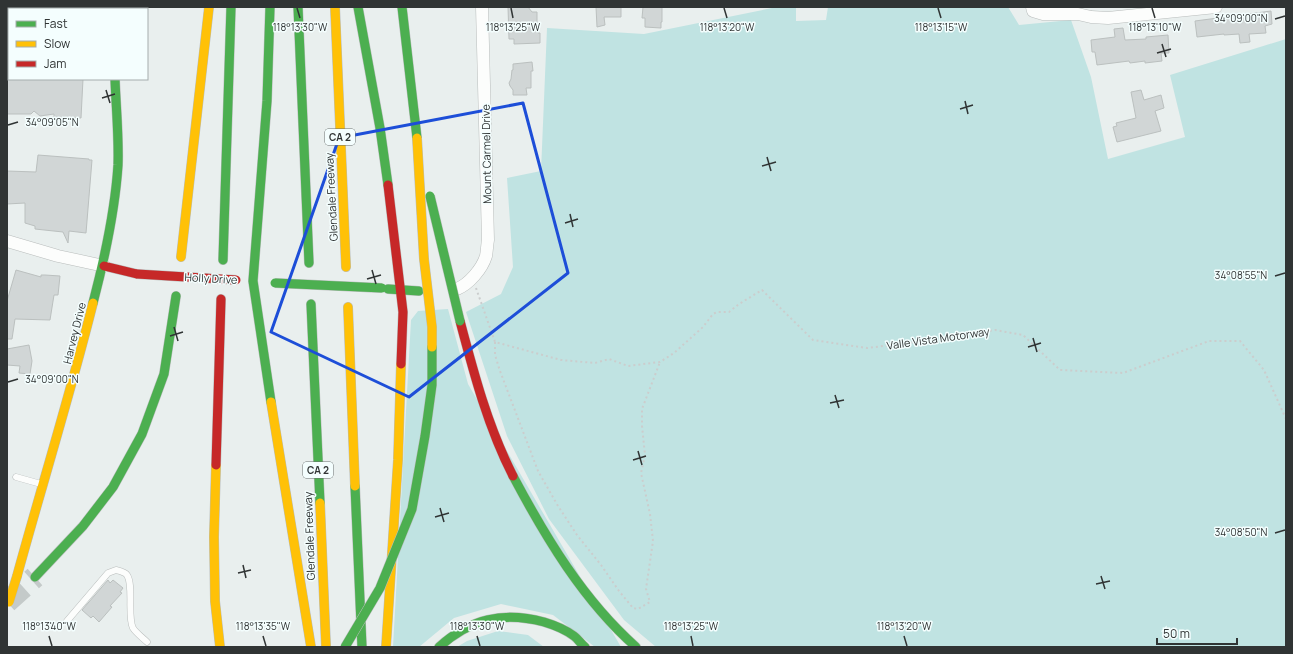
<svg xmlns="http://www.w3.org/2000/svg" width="1293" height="654" font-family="Manrope,sans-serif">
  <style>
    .green { fill: #c0e3e2 }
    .building { fill: #d1d6d6; stroke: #bbc0bf }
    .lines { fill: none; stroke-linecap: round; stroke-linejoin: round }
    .highway-tunnel { stroke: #c4cac9; stroke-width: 22; stroke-dasharray: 22 11; stroke-linecap: butt }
    .lane-casing { stroke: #b9bdbc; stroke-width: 7 }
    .street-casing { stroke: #b9bdbc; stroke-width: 13 }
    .fast-casing { stroke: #b9bdbc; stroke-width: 10 }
    .slow-casing { stroke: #b9bdbc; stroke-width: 10 }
    .jam-casing { stroke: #b9bdbc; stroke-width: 10 }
    .path { stroke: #cbcdcd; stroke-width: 2; stroke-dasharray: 2 3; stroke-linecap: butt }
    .lane { stroke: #fcfdfc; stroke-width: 6 }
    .street { stroke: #fcfdfc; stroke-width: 12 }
    .fast { stroke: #4caf50; stroke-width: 9 }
    .slow { stroke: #ffc107; stroke-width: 9 }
    .jam { stroke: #c62828; stroke-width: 9 }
    .fast-bridge-casing { stroke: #b9bdbc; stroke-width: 10; stroke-linecap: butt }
    .slow-bridge-casing { stroke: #b9bdbc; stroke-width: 10; stroke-linecap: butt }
    .jam-bridge-casing { stroke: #b9bdbc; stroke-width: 10; stroke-linecap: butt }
    .fast-bridge { stroke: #4caf50; stroke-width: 9 }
    .slow-bridge { stroke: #ffc107; stroke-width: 9 }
    .jam-bridge { stroke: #c62828; stroke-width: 9 }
    .marked { fill: none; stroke: #1d4ed8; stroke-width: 3; stroke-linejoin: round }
    .ticks { fill: none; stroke: #303434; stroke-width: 1.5 }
    .labels { text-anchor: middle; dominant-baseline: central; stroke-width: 3; stroke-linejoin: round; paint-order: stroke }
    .shield { fill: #f4fefe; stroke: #6b7171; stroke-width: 1 }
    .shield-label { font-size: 10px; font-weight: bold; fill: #303434 }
    .street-label { font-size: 11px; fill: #303434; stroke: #f4fefe }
    .ticks-label { font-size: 10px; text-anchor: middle; fill: #303434; stroke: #f4fefe; stroke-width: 3; stroke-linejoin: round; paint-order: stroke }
  </style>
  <rect width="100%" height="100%" fill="#e9efee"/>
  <path class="green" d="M777 7H796V21L826 20 828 7H1008L1019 25 1071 20 1091 77 1108 159 1185 137 1170 75 1286 39V647H656L624 620 549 519 507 436 466 312 501 294 513 267 507 178 541 171 547 28 644 34Z
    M448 309 468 384 621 647H595L553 615 501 604 454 618 419 647H393L411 320 418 311Z
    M498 631 528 635 544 647H457L467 641Z"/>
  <path class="building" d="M508 7H528L532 12H537V29L538 33H540V43L514 44V39H509Z
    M596 7H621V17H604L605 25 597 27Z
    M643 7H662V22H661V28L645 27V18H642Z
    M1271 11 1272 24 1265 26 1266 33 1249 34 1250 42 1240 43 1239 34 1224 35V34L1197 37 1195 21Z
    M1123 28 1125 40 1146 39V37L1168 35 1169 53H1161L1162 61 1145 63V61L1130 63 1129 61 1097 65 1095 52H1092L1091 40 1115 37 1114 29Z
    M532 62 533 71H531V88H526L527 95H513V90L510 86 509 83 511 79 512 70H513V64Z
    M7 79H83L81 118 63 117 62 120H54V114L40 116 34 111 31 114H7Z
    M1141 90 1144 100 1161 95 1164 108 1155 111 1161 131 1117 142 1113 127 1117 126 1116 123 1136 118 1131 92Z
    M38 155 89 159V160H92L86 233 69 231 68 243 63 232 35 229V226L25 223V203L7 204V171L36 172Z
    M16 270 41 277V275H45L60 276 58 295H54L50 320 15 319 12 339H7V301Z
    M29 345 32 361 30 374 19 373 20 366 7 365V349Z
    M108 580 110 583 113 580 123 588 120 592 122 593 110 606 112 607 99 622 93 616 91 618 82 610Z"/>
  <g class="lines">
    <path class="highway-tunnel" d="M7 602 35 577"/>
    <defs>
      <path id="lane" d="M16 477 41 484
        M67 621 108 573 116 570C120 571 125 572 127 575 134 585 127 617 133 628 136 633 143 638 147 642"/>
      <path id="street" d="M1032 7 1033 11 1043 14H1078L1091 17 1108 18 1216 7
        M7 44H9
        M7 241 58 256 104 266
        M457 289C469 284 482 269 486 256 487 251 487 245 488 240L482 7"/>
      <path id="fast" d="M270 7 267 101 253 281 271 402
        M298 7 309 263
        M358 7 380 128 388 185
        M402 7 417 138
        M223 260 231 7
        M388 289 419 291
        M93 303C105 257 115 212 118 165 119 137 116 107 115 79
        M311 304 320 503
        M513 476C546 538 583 600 636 647
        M355 486 362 647
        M35 577 83 526 113 487 142 434 164 374 176 296
        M439 647C470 619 503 611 544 622 554 625 566 630 574 636 578 639 581 644 585 647"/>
      <path id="slow" d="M335 7 346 267
        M181 257 209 7
        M348 307 355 486
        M271 402 311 647
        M216 465 214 537 215 601 220 647
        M320 503 326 647
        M17 576C42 485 70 395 93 303
        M386 647 398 460 401 364"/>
      <path id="jam" d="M114 7V9
        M388 185 403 312 401 364
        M104 266 137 274
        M460 321C474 374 488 427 513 476
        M216 465 221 299"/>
    </defs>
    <use href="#lane" class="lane-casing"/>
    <use href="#street" class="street-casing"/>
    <use href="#fast" class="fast-casing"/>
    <use href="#slow" class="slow-casing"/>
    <use href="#jam" class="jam-casing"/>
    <path class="path" d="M476 288 495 342 561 360 595 363 609 359 628 366 660 362 674 353 703 327 713 314 717 312H729L739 304 762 290 813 340 867 348 933 340 995 330 1023 335 1060 370 1123 373 1209 341H1240L1264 370 1286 419
      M495 342V355L500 371 538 471 558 506 577 535 601 565 619 591 633 608 638 609 650 602 646 589 653 541 650 514 641 473 645 455 642 426V409L660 362"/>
    <use href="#lane" class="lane"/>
    <use href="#street" class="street"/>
    <use href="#fast" class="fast"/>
    <use href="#slow" class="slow"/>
    <use href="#jam" class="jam"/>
    <defs>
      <path id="fast-bridge" d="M430 196 460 321
        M275 283 382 288
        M345 647 380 588 412 509 425 436 432 385V347"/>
      <path id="slow-bridge" d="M417 138 424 259 432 327V347
        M9 602 17 576"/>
      <path id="jam-bridge" d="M137 274 236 280"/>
    </defs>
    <use href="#fast-bridge" class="fast-bridge-casing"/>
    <use href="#slow-bridge" class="slow-bridge-casing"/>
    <use href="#jam-bridge" class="jam-bridge-casing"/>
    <use href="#fast-bridge" class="fast-bridge"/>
    <use href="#slow-bridge" class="slow-bridge"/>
    <use href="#jam-bridge" class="jam-bridge"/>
  </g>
  <path class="marked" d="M523 103 568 273 409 397 271 332 339 138Z"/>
  <path class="ticks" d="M297 8 300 18M511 8 513 18M724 8 727 18M938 8 941 18M1152 8 1155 18M1275 19 1285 16M1162 44 1166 57M1157 53 1171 49M106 90 110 103M102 98 115 94M965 101 968 114M960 109 973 105M8 125 18 122M767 157 771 171M762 166 776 162M570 214 573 227M565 223 578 219M372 270 376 284M1275 276 1285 273M367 279 381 275M174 327 178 341M170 336 183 332M1033 338 1037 352M1028 347 1041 343M8 382 18 379M835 395 839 408M830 403 844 400M638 451 642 465M633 460 646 456M440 508 444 522M435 517 449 513M1275 533 1285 530M243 565 246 578M238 573 251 570M1101 576 1105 589M1096 584 1110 581M49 636 52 646M263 636 266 646M477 636 480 646M691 636 693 646M904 636 907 646"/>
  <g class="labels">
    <g class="shield">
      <rect x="325" y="129" width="30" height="16" rx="3"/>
      <rect x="303" y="462" width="30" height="16" rx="3"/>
    </g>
    <g class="shield-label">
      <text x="340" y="137">CA 2</text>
      <text x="318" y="470">CA 2</text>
    </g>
    <g class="street-label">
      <text transform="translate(486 154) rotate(-91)">Mount Carmel Drive</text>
      <text transform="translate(331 197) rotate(-93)">Glendale Freeway</text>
      <text transform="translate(211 278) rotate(3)">Holly Drive</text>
      <text transform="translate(74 333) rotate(-76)">Harvey Drive</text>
      <text transform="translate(938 338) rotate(-8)">Valle Vista Motorway</text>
      <text transform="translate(309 536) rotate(-92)">Glendale Freeway</text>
    </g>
  </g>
  <g class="ticks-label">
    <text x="1241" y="22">34°09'00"N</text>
    <text x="300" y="31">118°13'30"W</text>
    <text x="513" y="31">118°13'25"W</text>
    <text x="727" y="31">118°13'20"W</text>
    <text x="941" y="31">118°13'15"W</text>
    <text x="1155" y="31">118°13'10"W</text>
    <text x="52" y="126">34°09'05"N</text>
    <text x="1241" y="279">34°08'55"N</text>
    <text x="52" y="383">34°09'00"N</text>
    <text x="1241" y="536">34°08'50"N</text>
    <text x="49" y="630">118°13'40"W</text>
    <text x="263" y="630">118°13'35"W</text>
    <text x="477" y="630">118°13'30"W</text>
    <text x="691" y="630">118°13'25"W</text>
    <text x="904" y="630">118°13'20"W</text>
  </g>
  <rect width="1293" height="654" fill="none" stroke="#303434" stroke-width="16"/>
  <rect x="8" y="8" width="140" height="72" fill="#f4fefe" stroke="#a6adad"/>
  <rect x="16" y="21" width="20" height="6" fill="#4caf50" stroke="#a6adad"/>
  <text x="44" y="28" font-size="12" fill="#303434">Fast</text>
  <rect x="16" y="41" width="20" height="6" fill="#ffc107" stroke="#a6adad"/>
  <text x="44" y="48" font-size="12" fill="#303434">Slow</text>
  <rect x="16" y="61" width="20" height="6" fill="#c62828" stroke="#a6adad"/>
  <text x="44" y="68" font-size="12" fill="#303434">Jam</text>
  <path d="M1157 638v6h80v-6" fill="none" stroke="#303434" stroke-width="2"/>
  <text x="1163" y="638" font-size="12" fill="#303434" stroke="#f4fefe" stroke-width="3" paint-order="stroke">50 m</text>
</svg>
